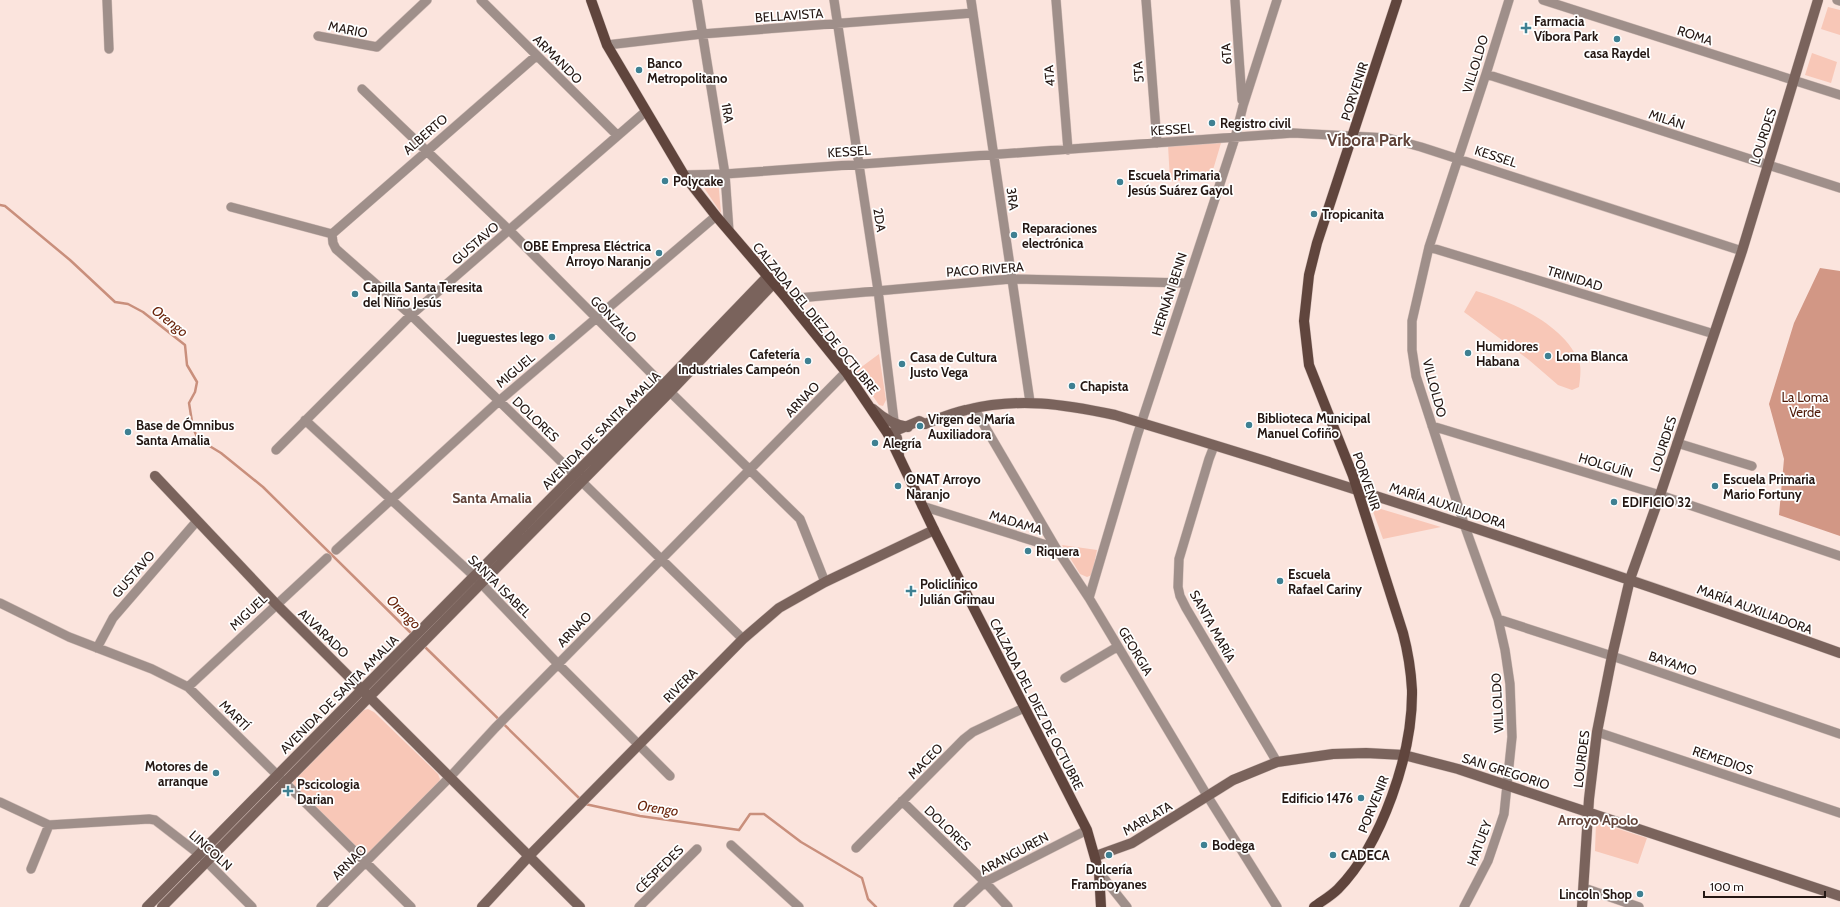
<svg xmlns="http://www.w3.org/2000/svg" width="1840" height="907" font-family="Cabin,sans-serif">
  <style>
    .green { fill: #f8c7b7 }
    .forest { fill: #d29785 }
    .lines { fill: none; stroke-linecap: round; stroke-linejoin: round }
    .stream { stroke: #c98f7c; stroke-width: 2.5 }
    .street-casing { stroke: #d4bfb9; stroke-width: 10 }
    .secondary-casing { stroke: #d4bfb9; stroke-width: 11 }
    .primary-casing { stroke: #d4bfb9; stroke-width: 11 }
    .street { stroke: #9f8f8a; stroke-width: 9 }
    .secondary { stroke: #7a635c; stroke-width: 10 }
    .primary { stroke: #60453d; stroke-width: 10 }
    .poi-dot { fill: #3e8092; stroke: #fff; stroke-width: 1.5 }
    .labels { text-anchor: middle; dominant-baseline: central; stroke-width: 3.5; stroke-linejoin: round; paint-order: stroke }
    .street-label { font-size: 13px; fill: #241713; stroke: #fff }
    .poi-label { font-size: 13px; font-weight: bold; fill: #241713; stroke: #fff; text-anchor: start }
    .park-label { font-size: 13px; fill: #501b09; stroke: #fff }
    .water-label { font-size: 14px; font-style: italic; fill: #6a240b; stroke: #fff }
    .neighbourhood-label { font-size: 14px; font-weight: bold; fill: #62443a; stroke: #fff }
    .district-label { font-size: 17px; font-weight: bold; fill: #62443a; stroke: #fff }
  </style>
  <rect width="100%" height="100%" fill="#fbe4dd"/>
  <path class="green" d="M1828 7 1840 10V35L1821 29Z
    M1812 53 1837 62 1831 83 1805 75Z
    M1221 143 1210 180 1170 181 1168 145Z
    M698 179H718L721 213Z
    M1476 291C1512 302 1567 325 1580 365 1581 371 1580 380 1579 387L1572 390 1558 385 1529 360 1464 312Z
    M879 354 886 400 883 406 879 405 856 371Z
    M1371 506 1441 527 1383 539Z
    M1062 545 1097 550 1092 575 1087 577 1080 574Z
    M368 709 374 712 438 774 440 779 438 785 368 856 359 853 294 789 293 782 295 778 361 711Z
    M1596 822 1647 838 1638 864 1595 851Z"/>
  <path class="forest" d="M1820 268 1840 271V536L1779 515 1784 459 1769 404 1794 323Z"/>
  <g class="lines">
    <path class="stream" d="M0 205 5 206 70 260 115 302 128 304 143 312 185 345 187 365 197 382 195 392 189 403 193 428 198 439 221 453 263 487 413 635
      M424 646 580 799
      M585 804 640 816 739 830 750 814H764L801 842 862 878 868 899 876 907"/>
    <defs>
      <path id="street" d="M107 0 109 49
        M481 0 617 135
        M697 0 725 174 729 231
        M834 0 878 290 895 429
        M971 0 1030 402
        M1056 0 1068 150
        M1146 0 1157 143
        M1235 0 1242 100
        M1543 0 1840 95
        M1837 0 1840 1
        M318 36 377 47 427 0
        M607 45 702 34 973 13
        M1486 74 1840 188
        M362 89 510 231 663 385 800 519 825 582
        M684 175 725 174 1293 133 1388 138 1421 147 1742 251
        M231 207 332 234
        M332 234 333 243 336 249 411 315 743 639
        M332 234 536 56
        M1429 247 1714 334
        M787 299 1011 279 1186 283
        M974 408 1056 548 1089 598 1208 797 1277 907
        M305 420 474 576 558 664 670 776
        M1432 426 1660 495 1840 556
        M1677 443 1752 466
        M1214 446 1209 459 1179 559 1178 587 1180 596 1186 608 1277 762
        M276 450 411 315 645 112
        M922 506 1056 548
        M336 550 499 401 716 216
        M1089 598 1137 436 1235 138 1243 106 1277 0
        M0 603 69 637 152 669 188 687 411 907
        M1498 619 1612 656 1840 734
        M97 648 113 618 196 522
        M1065 678 1117 647
        M188 687 327 558
        M1597 732 1840 813
        M902 801 985 882 1008 907
        M0 802 49 825 149 819 155 820 199 854 252 907
        M731 845 799 907
        M856 848 964 739 973 732 1024 708
        M31 869 49 825
        M1099 872 1127 907
        M1584 888 1639 907
        M321 907 450 777 495 728 846 372
        M639 907 697 849
        M958 907 985 882 1087 830
        M1464 907 1488 861 1504 814 1512 737 1510 684 1505 650 1498 619 1464 524 1416 376 1412 350V321L1429 247 1486 74 1509 0"/>
      <path id="secondary" d="M873 409C884 419 894 425 908 427
        M888 434 919 421 925 424C938 419 952 413 966 410 1019 397 1063 404 1115 415 1359 488 1600 568 1840 653
        M897 438 899 455
        M155 476 276 604 580 907
        M1096 856 1132 843 1233 780 1277 762 1333 754 1366 753 1404 755 1458 769 1840 896
        M147 907 663 385 767 277
        M162 907 670 392 773 284
        M482 907 529 856 743 639 779 608 825 582 934 530
        M1582 907 1589 799 1597 732 1612 656 1630 579 1660 495 1742 251 1818 0"/>
      <path id="primary" d="M591 0 607 45 684 175 716 216 787 299 846 372 888 434 934 530 1087 830 1099 872 1101 907
        M1314 907C1322 901 1331 896 1338 889 1382 844 1413 753 1412 690 1411 671 1408 652 1403 633L1353 476 1309 365 1304 321 1309 275 1317 243 1397 0"/>
    </defs>
    <use href="#street" class="street-casing"/>
    <use href="#secondary" class="secondary-casing"/>
    <use href="#primary" class="primary-casing"/>
    <use href="#street" class="street"/>
    <use href="#secondary" class="secondary"/>
    <use href="#primary" class="primary"/>
  </g>
  <g class="poi-dot">
    <path d="M1524 22h4v4h4v4h-4v4h-4v-4h-4v-4h4z"/>
    <circle cx="1617" cy="39" r="4"/>
    <circle cx="639" cy="70" r="4"/>
    <circle cx="1212" cy="123" r="4"/>
    <circle cx="665" cy="181" r="4"/>
    <circle cx="1120" cy="182" r="4"/>
    <circle cx="1314" cy="214" r="4"/>
    <circle cx="1014" cy="235" r="4"/>
    <circle cx="659" cy="253" r="4"/>
    <circle cx="355" cy="294" r="4"/>
    <circle cx="552" cy="337" r="4"/>
    <circle cx="1468" cy="353" r="4"/>
    <circle cx="1548" cy="356" r="4"/>
    <circle cx="808" cy="361" r="4"/>
    <circle cx="902" cy="364" r="4"/>
    <circle cx="1072" cy="386" r="4"/>
    <circle cx="1249" cy="425" r="4"/>
    <circle cx="920" cy="426" r="4"/>
    <circle cx="128" cy="432" r="4"/>
    <circle cx="875" cy="443" r="4"/>
    <circle cx="898" cy="486" r="4"/>
    <circle cx="1715" cy="486" r="4"/>
    <circle cx="1614" cy="502" r="4"/>
    <circle cx="1028" cy="551" r="4"/>
    <circle cx="1280" cy="581" r="4"/>
    <path d="M909 585h4v4h4v4h-4v4h-4v-4h-4v-4h4z"/>
    <circle cx="216" cy="773" r="4"/>
    <path d="M286 785h4v4h4v4h-4v4h-4v-4h-4v-4h4z"/>
    <circle cx="1361" cy="798" r="4"/>
    <circle cx="1204" cy="845" r="4"/>
    <circle cx="1109" cy="855" r="4"/>
    <circle cx="1333" cy="855" r="4"/>
    <circle cx="1640" cy="894" r="4"/>
  </g>
  <g class="labels">
    <g class="street-label">
      <text transform="translate(789 15) rotate(-4)">BELLAVISTA</text>
      <text transform="translate(348 29) rotate(11)">MARIO</text>
      <text transform="translate(1695 35) rotate(18)">ROMA</text>
      <text transform="translate(1226 54) rotate(-94)">6TA</text>
      <text transform="translate(558 59) rotate(45)">ARMANDO</text>
      <text transform="translate(1475 64) rotate(-73)">VILLOLDO</text>
      <text transform="translate(1138 72) rotate(-94)">5TA</text>
      <text transform="translate(1049 76) rotate(-95)">4TA</text>
      <text transform="translate(1354 91) rotate(-72)">PORVENIR</text>
      <text transform="translate(728 113) rotate(81)">1RA</text>
      <text transform="translate(1667 119) rotate(18)">MILÁN</text>
      <text transform="translate(1172 129) rotate(-4)">KESSEL</text>
      <text transform="translate(425 134) rotate(-41)">ALBERTO</text>
      <text transform="translate(1763 136) rotate(-72)">LOURDES</text>
      <text transform="translate(849 151) rotate(-4)">KESSEL</text>
      <text transform="translate(1496 156) rotate(18)">KESSEL</text>
      <text transform="translate(1013 199) rotate(82)">3RA</text>
      <text transform="translate(880 220) rotate(81)">2DA</text>
      <text transform="translate(475 243) rotate(-41)">GUSTAVO</text>
      <text transform="translate(985 269) rotate(-4)">PACO RIVERA</text>
      <text transform="translate(1575 278) rotate(17)">TRINIDAD</text>
      <text transform="translate(1169 294) rotate(-72)">HERNÁN BENN</text>
      <text transform="translate(816 318) rotate(51)">CALZADA DEL DIEZ DE OCTUBRE</text>
      <text transform="translate(614 319) rotate(45)">GONZALO</text>
      <text transform="translate(515 370) rotate(-40)">MIGUEL</text>
      <text transform="translate(1435 388) rotate(75)">VILLOLDO</text>
      <text transform="translate(802 399) rotate(-46)">ARNAO</text>
      <text transform="translate(536 419) rotate(44)">DOLORES</text>
      <text transform="translate(601 430) rotate(-45)">AVENIDA DE SANTA AMALIA</text>
      <text transform="translate(1663 444) rotate(-72)">LOURDES</text>
      <text transform="translate(1606 465) rotate(17)">HOLGUÍN</text>
      <text transform="translate(1367 481) rotate(71)">PORVENIR</text>
      <text transform="translate(1448 505) rotate(18)">MARÍA AUXILIADORA</text>
      <text transform="translate(1016 522) rotate(17)">MADAMA</text>
      <text transform="translate(133 574) rotate(-49)">GUSTAVO</text>
      <text transform="translate(500 586) rotate(45)">SANTA ISABEL</text>
      <text transform="translate(1755 609) rotate(20)">MARÍA AUXILIADORA</text>
      <text transform="translate(248 612) rotate(-43)">MIGUEL</text>
      <text transform="translate(1213 626) rotate(61)">SANTA MARÍA</text>
      <text transform="translate(574 629) rotate(-46)">ARNAO</text>
      <text transform="translate(324 633) rotate(44)">ALVARADO</text>
      <text transform="translate(1136 651) rotate(59)">GEORGIA</text>
      <text transform="translate(1673 663) rotate(19)">BAYAMO</text>
      <text transform="translate(680 685) rotate(-45)">RIVERA</text>
      <text transform="translate(339 694) rotate(-45)">AVENIDA DE SANTA AMALIA</text>
      <text transform="translate(1497 703) rotate(-93)">VILLOLDO</text>
      <text transform="translate(1037 704) rotate(63)">CALZADA DEL DIEZ DE OCTUBRE</text>
      <text transform="translate(235 715) rotate(45)">MARTÍ</text>
      <text transform="translate(1581 759) rotate(-83)">LOURDES</text>
      <text transform="translate(1723 760) rotate(19)">REMEDIOS</text>
      <text transform="translate(925 761) rotate(-46)">MACEO</text>
      <text transform="translate(1506 771) rotate(18)">SAN GREGORIO</text>
      <text transform="translate(1373 804) rotate(-68)">PORVENIR</text>
      <text transform="translate(1147 818) rotate(-30)">MARLATA</text>
      <text transform="translate(948 828) rotate(44)">DOLORES</text>
      <text transform="translate(1479 843) rotate(-69)">HATUEY</text>
      <text transform="translate(211 850) rotate(42)">LINCOLN</text>
      <text transform="translate(1014 853) rotate(-28)">ARANGUREN</text>
      <text transform="translate(349 862) rotate(-45)">ARNAO</text>
      <text transform="translate(659 869) rotate(-45)">CÉSPEDES</text>
    </g>
    <g class="poi-label">
      <text x="1534" y="21">Farmacia<tspan x="1534" dy="15">Víbora Park</tspan></text>
      <text x="1617" y="53" text-anchor="middle">casa Raydel</text>
      <text x="647" y="63">Banco<tspan x="647" dy="15">Metropolitano</tspan></text>
      <text x="1220" y="123">Registro civil</text>
      <text x="1128" y="175">Escuela Primaria<tspan x="1128" dy="15">Jesús Suárez Gayol</tspan></text>
      <text x="673" y="181">Polycake</text>
      <text x="1322" y="214">Tropicanita</text>
      <text x="1022" y="228">Reparaciones<tspan x="1022" dy="15">electrónica</tspan></text>
      <text x="651" y="246" text-anchor="end">OBE Empresa Eléctrica<tspan x="651" dy="15">Arroyo Naranjo</tspan></text>
      <text x="363" y="287">Capilla Santa Teresita<tspan x="363" dy="15">del Niño Jesús</tspan></text>
      <text x="544" y="337" text-anchor="end">Jueguestes lego</text>
      <text x="1476" y="346">Humidores<tspan x="1476" dy="15">Habana</tspan></text>
      <text x="800" y="354" text-anchor="end">Cafetería<tspan x="800" dy="15">Industriales Campeón</tspan></text>
      <text x="1556" y="356">Loma Blanca</text>
      <text x="910" y="357">Casa de Cultura<tspan x="910" dy="15">Justo Vega</tspan></text>
      <text x="1080" y="386">Chapista</text>
      <text x="1257" y="418">Biblioteca Municipal<tspan x="1257" dy="15">Manuel Cofiño</tspan></text>
      <text x="928" y="419">Virgen de María<tspan x="928" dy="15">Auxiliadora</tspan></text>
      <text x="136" y="425">Base de Ómnibus<tspan x="136" dy="15">Santa Amalia</tspan></text>
      <text x="883" y="443">Alegría</text>
      <text x="906" y="479">ONAT Arroyo<tspan x="906" dy="15">Naranjo</tspan></text>
      <text x="1723" y="479">Escuela Primaria<tspan x="1723" dy="15">Mario Fortuny</tspan></text>
      <text x="1622" y="502">EDIFICIO 32</text>
      <text x="1036" y="551">Riquera</text>
      <text x="1288" y="574">Escuela<tspan x="1288" dy="15">Rafael Cariny</tspan></text>
      <text x="920" y="584">Policlínico<tspan x="920" dy="15">Julián Grimau</tspan></text>
      <text x="208" y="766" text-anchor="end">Motores de<tspan x="208" dy="15">arranque</tspan></text>
      <text x="297" y="784">Pscicologia<tspan x="297" dy="15">Darian</tspan></text>
      <text x="1353" y="798" text-anchor="end">Edificio 1476</text>
      <text x="1212" y="845">Bodega</text>
      <text x="1341" y="855">CADECA</text>
      <text x="1109" y="869" text-anchor="middle">Dulcería<tspan x="1109" dy="15">Framboyanes</tspan></text>
      <text x="1632" y="894" text-anchor="end">Lincoln Shop</text>
    </g>
    <g class="park-label">
      <text x="1805" y="397">La Loma<tspan x="1805" dy="15">Verde</tspan></text>
    </g>
    <g class="water-label">
      <text transform="translate(170 321) rotate(38)">Orengo</text>
      <text transform="translate(404 612) rotate(45)">Orengo</text>
      <text transform="translate(658 808) rotate(9)">Orengo</text>
    </g>
    <g class="neighbourhood-label">
      <text x="492" y="498">Santa Amalia</text>
      <text x="1598" y="820">Arroyo Apolo</text>
    </g>
    <g class="district-label">
      <text x="1369" y="140">Víbora Park</text>
    </g>
  </g>
  <path d="M1704 891v6h121v-6" fill="none" stroke="#241713" stroke-width="2"/>
  <text x="1710" y="891" font-size="12" fill="#241713" stroke="#ffffff" stroke-width="3" paint-order="stroke">100 m</text>
</svg>
